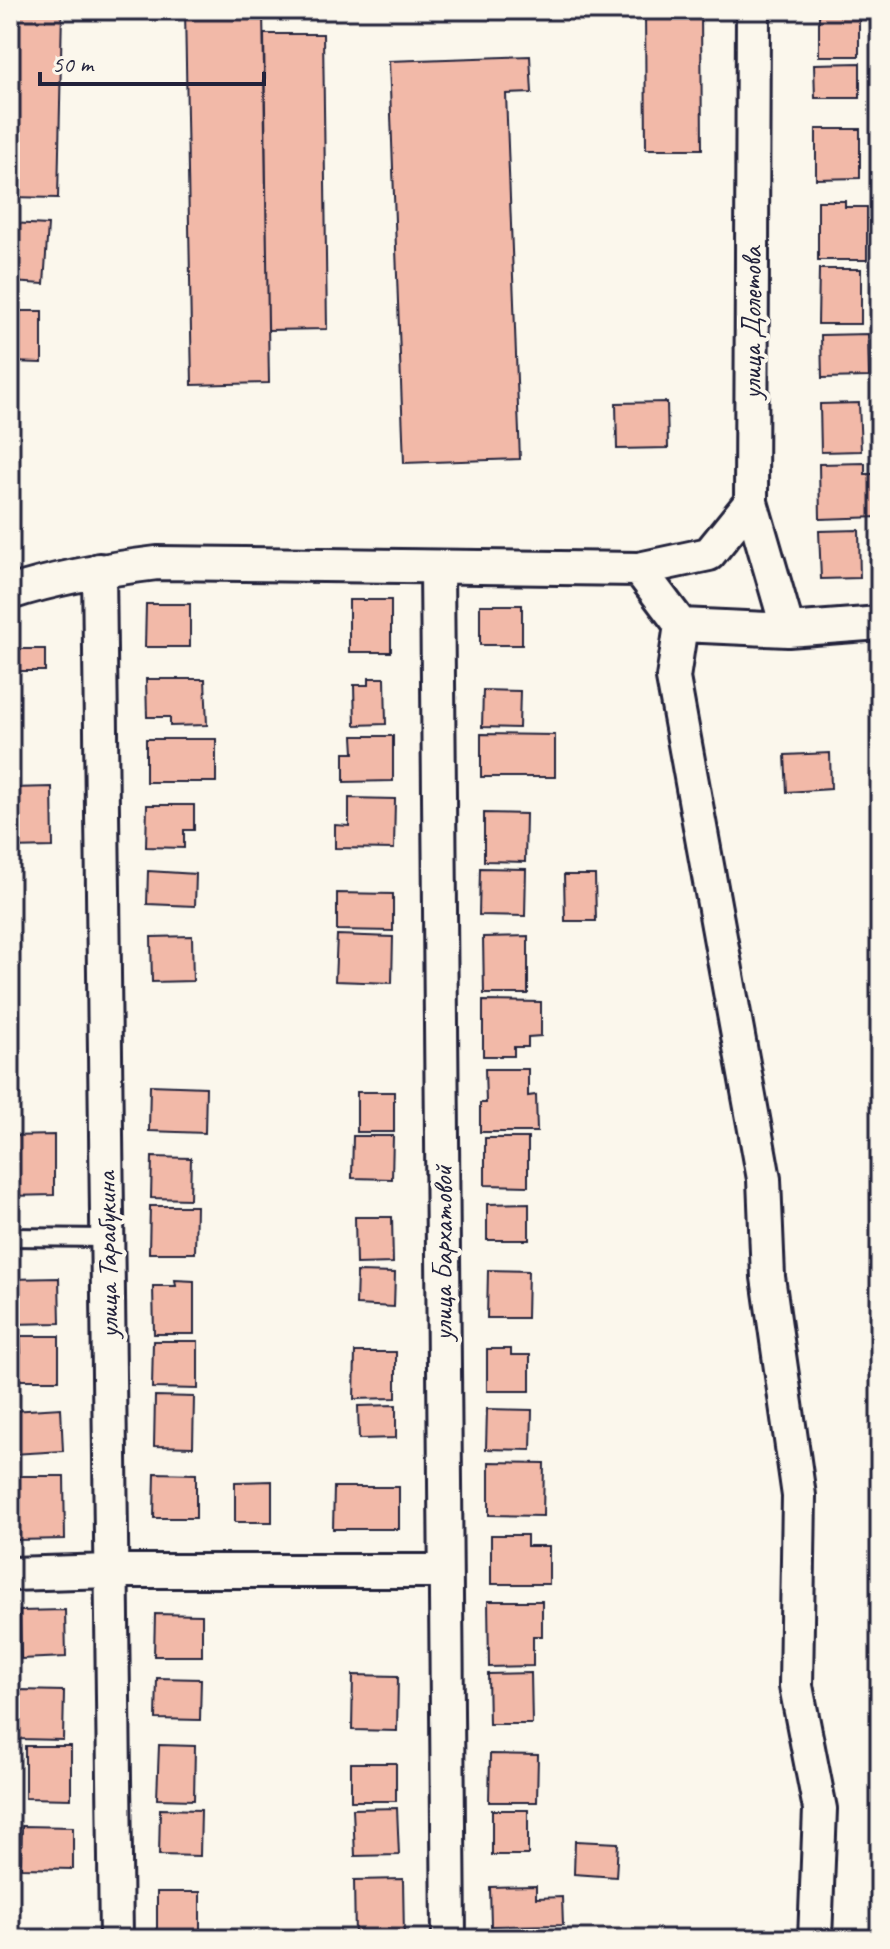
<svg xmlns="http://www.w3.org/2000/svg" width="890" height="1949" font-family="Caveat,sans-serif">
  <style>
    .building { fill: #f2b9a8; stroke: #22223b; stroke-width: 2 }
    .lines { fill: none; stroke-linecap: round; stroke-linejoin: round }
    .service-casing { stroke: #22223b; stroke-width: 22 }
    .minor-casing { stroke: #22223b; stroke-width: 38 }
    .service { stroke: #fbf7ec; stroke-width: 16 }
    .minor { stroke: #fbf7ec; stroke-width: 32 }
    .labels { text-anchor: middle; dominant-baseline: central; stroke-width: 8; stroke-linejoin: round; paint-order: stroke }
    .street-label { font-size: 28px; fill: #22223b; stroke: #fbf7ec }
  </style>
  <rect width="100%" height="100%" fill="#fbf7ec"/>
  <filter id="ink" filterUnits="userSpaceOnUse"><feTurbulence type="fractalNoise" baseFrequency=".0125" numOctaves="2"/><feDisplacementMap in="SourceGraphic" scale="16" xChannelSelector="R" yChannelSelector="G"/><feConvolveMatrix kernelMatrix="1 2 1 2 8 2 1 2 1" color-interpolation-filters="sRGB"/></filter>
  <g filter="url(#ink)">
    <path class="building" d="M18 10H62L58 198 10 197V37H17Z
      M185 10H263L269 383 192 385Z
      M645 10H701L702 149H646Z
      M819 10H859V56H819Z
      M264 34H323L327 329 268 330Z
      M530 56 532 93 506 94 520 459 404 463 389 61Z
      M860 63V98H815L814 64Z
      M816 129H860V178L816 179Z
      M818 201H845V207H867V260H818Z
      M10 223 48 225 44 284 10 282Z
      M819 269H861V324H818Z
      M10 311H42V363L10 362Z
      M868 334 869 377 822 378 821 335Z
      M667 402 668 448 617 449 616 403Z
      M859 403 861 451 821 452 820 404Z
      M865 463V474H880V517L820 519 819 464Z
      M859 530 860 578 821 579 819 531Z
      M349 600H391V652H349Z
      M146 604H190V647H145Z
      M480 605H522V645H480Z
      M10 649H45V671H10Z
      M369 678H385L386 724 355 725 354 685H369Z
      M146 679H205L207 725 170 726V717H147Z
      M483 690 520 691 519 728 482 727Z
      M481 734 555 735V777H481Z
      M353 736H393V781L344 782V753H354Z
      M146 739H216V782H146Z
      M830 753 831 789 787 792 785 755Z
      M52 787 53 847 10 848V788Z
      M349 798 395 799 394 849 335 848V825L349 826Z
      M147 805H194V830H184V848L146 847Z
      M484 813 526 814 525 862 484 861Z
      M480 868 526 869 525 916 479 915Z
      M148 871 196 874 195 906 147 904Z
      M564 875H595L596 921H565Z
      M337 893 393 894V931L337 930Z
      M337 935 393 937 392 983 335 981Z
      M192 936 193 981 152 982 151 937Z
      M528 936V994H484L483 937Z
      M483 1001 541 1002V1036L528 1037V1047H514V1056H483Z
      M485 1069H528V1096L536 1095 537 1132H480V1103H486Z
      M150 1085 206 1087 205 1133 149 1131Z
      M357 1092H394V1132H357Z
      M54 1135V1195L10 1196V1136Z
      M353 1136H393L392 1179 352 1178Z
      M485 1138H528V1186L485 1185Z
      M152 1157 191 1158 190 1199 151 1198Z
      M529 1203V1240H487V1204Z
      M150 1206H196L195 1253H149Z
      M355 1217H392L393 1263 356 1264Z
      M488 1270 528 1271 527 1318H487Z
      M357 1272 395 1273 394 1307 356 1305Z
      M59 1278 60 1323 10 1324V1279Z
      M175 1280 194 1281V1334H154L153 1286H176Z
      M20 1336H59V1380H11V1354L21 1353Z
      M153 1341H198V1389L152 1388Z
      M487 1349H511V1355H530V1391H487Z
      M355 1352H396V1398L354 1399Z
      M155 1396 194 1397 193 1447 154 1446Z
      M396 1405V1438L359 1439 358 1406Z
      M61 1408 63 1451 13 1454 11 1411Z
      M487 1409 532 1410 531 1450 486 1449Z
      M489 1462 544 1463 543 1516 489 1515Z
      M155 1473 196 1474V1518H154Z
      M15 1476H64L65 1539 16 1540Z
      M272 1481V1522H235V1482Z
      M334 1487H399V1529H333Z
      M491 1535H527V1546H549V1584H491Z
      M488 1601H542V1636H533V1666L489 1667Z
      M65 1610 66 1657 21 1659 20 1611Z
      M155 1614 202 1615V1656H154Z
      M531 1673 532 1724H489L488 1674Z
      M353 1675 398 1676 397 1731 352 1730Z
      M157 1678 201 1679 200 1720 156 1719Z
      M19 1690 64 1691 63 1740 18 1739Z
      M159 1745 195 1746 194 1800 157 1799Z
      M25 1746H71V1799L25 1798Z
      M490 1754 538 1755 537 1802H489Z
      M351 1763H396V1801H351Z
      M397 1808 399 1855 355 1856 353 1809Z
      M160 1809 201 1810 200 1856 159 1855Z
      M492 1810H528V1855H492Z
      M22 1826 73 1827V1869L21 1868Z
      M575 1841 618 1843 616 1877 574 1874Z
      M403 1879 404 1937 355 1938 354 1880Z
      M536 1886V1898L562 1897 563 1925 491 1926 490 1887Z
      M157 1892H200V1937H157Z"/>
    <g class="lines">
      <defs>
        <path id="service" d="M10 1237 107 1238"/>
        <path id="minor" d="M753 10 751 502 788 630
          M437 567 449 1939
          M639 569 709 554 751 502
          M99 570 116 1939
          M10 593C58 577 107 569 157 563L639 569 681 625 788 630 880 623
          M681 625 673 678 764 1179 768 1277 799 1496 796 1686 820 1809 815 1939
          M10 1574 111 1571H444"/>
      </defs>
      <use href="#service" class="service-casing"/>
      <use href="#minor" class="minor-casing"/>
      <use href="#service" class="service"/>
      <use href="#minor" class="minor"/>
    </g>
  </g>
  <g class="labels">
    <g class="street-label">
      <text transform="translate(751 323) rotate(-90)">улица Долетова</text>
      <text transform="translate(442 1253) rotate(-90)">улица Бархатовой</text>
      <text transform="translate(107 1255) rotate(-91)">улица Тарабукина</text>
    </g>
  </g>
  <rect width="890" height="1949" fill="none" stroke="#fbf7ec" stroke-width="40"/>
  <rect x="20" y="20" width="850" height="1909" fill="none" stroke="#22223b" stroke-width="3" filter="url(#ink)"/>
  <path d="M40 72v12h224v-12" fill="none" stroke="#22223b" stroke-width="4"/>
  <text x="52" y="72" font-size="24" fill="#22223b" stroke="#fbf7ec" stroke-width="6" paint-order="stroke">50 m</text>
</svg>
